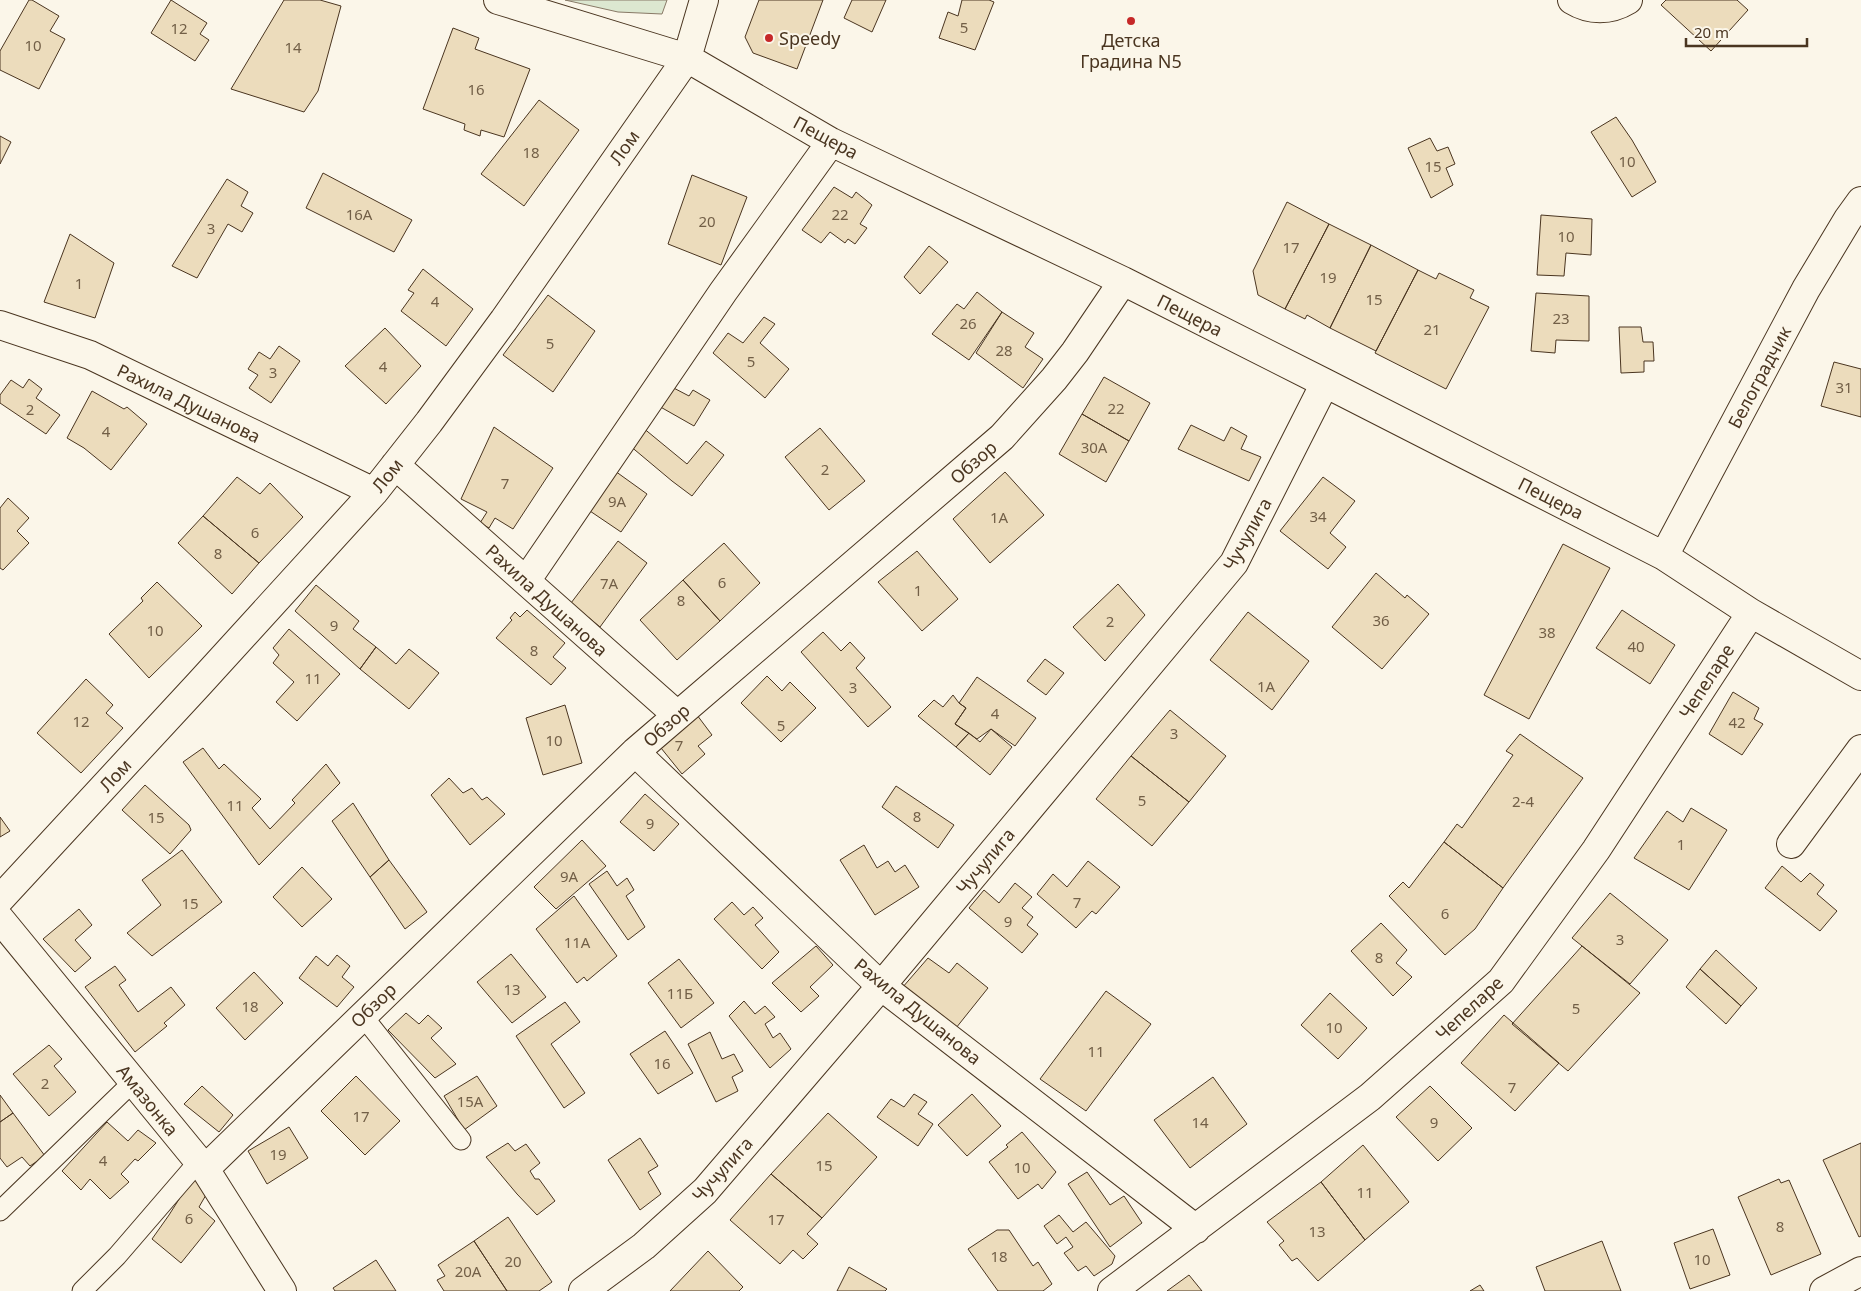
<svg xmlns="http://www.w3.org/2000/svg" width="1861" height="1291" font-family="'Noto Sans',sans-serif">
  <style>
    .green { fill: #dce7d0; stroke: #887966 }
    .building { fill: #ecdcbc; stroke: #4a3520 }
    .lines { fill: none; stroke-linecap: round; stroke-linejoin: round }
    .service-casing { stroke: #4a3520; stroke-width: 21 }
    .minor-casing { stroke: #4a3520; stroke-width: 30 }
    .service { stroke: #fbf6e9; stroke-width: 19 }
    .minor { stroke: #fbf6e9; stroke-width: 28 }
    .poi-dot { fill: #c62828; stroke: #fbf6e9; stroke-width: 2 }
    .labels { text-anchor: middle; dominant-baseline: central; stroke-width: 4; stroke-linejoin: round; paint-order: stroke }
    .number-label { font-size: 15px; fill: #725f47 }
    .poi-label { font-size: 18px; fill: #4a3520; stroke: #fbf6e9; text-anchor: start }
    .street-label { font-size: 18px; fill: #4a3520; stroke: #fbf6e9 }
  </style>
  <rect width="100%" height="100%" fill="#fbf6e9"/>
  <path class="green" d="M565 0H667L662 14 618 12Z"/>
  <path class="building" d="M29 0H32L59 16 50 31 65 39 39 89 0 70V51Z
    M171 0 207 23 200 34 209 40 195 61 151 33Z
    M284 0H320L341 6 318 91 304 112 231 89Z
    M759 0H823L797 69 753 53 745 37Z
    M852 0H886L872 32 844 18Z
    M962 0H989L994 2 975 50 939 38 948 12 958 16Z
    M1666 0H1737L1748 10 1711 51 1661 5Z
    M453 28 479 38 475 49 530 69 504 137 481 130 480 136 464 130 465 124 423 109Z
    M539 100 579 130 524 206 481 174Z
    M1616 117 1632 140 1656 182 1632 197 1591 132Z
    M0 136 11 142 0 164Z
    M1430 138 1437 151 1448 147 1455 164 1446 168 1453 185 1431 198 1408 148Z
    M323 173 412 220 394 252 306 208Z
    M692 175 747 197 721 265 668 244Z
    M227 179 248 192 241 206 253 213 242 232 228 224 197 278 172 266Z
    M834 187 852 198 856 192 872 205 860 224 867 228 855 244 848 239 845 243 830 232 821 243 802 230Z
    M1287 202 1329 224 1285 309 1258 295 1253 271Z
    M1541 215 1592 219 1591 255 1566 253 1564 276 1537 275Z
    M1329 224 1371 245 1330 328 1307 315 1305 319 1285 309Z
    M70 234 114 263 95 318 44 302Z
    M1371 245 1418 270 1376 351 1330 328Z
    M929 246 948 262 920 294 904 277Z
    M423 269 473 309 446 346 401 311 414 293 408 290Z
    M1418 270 1436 279 1439 273 1474 290 1470 298 1489 307 1446 389 1375 353Z
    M977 292 1002 312 969 360 932 334 957 304 964 309Z
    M1536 293 1589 296V341L1556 340 1555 353 1531 351Z
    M548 295 595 331 553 392 503 355Z
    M1002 312 1034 333 1025 347 1043 359 1023 388 976 353Z
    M764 317 775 324 760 343 789 369 765 398 713 353 728 333 743 343Z
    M1619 327H1641L1643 342H1653L1654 361H1644V372L1621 373Z
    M385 328 421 366 386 404 345 366Z
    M279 346 300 361 271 403 249 388 258 375 248 369 259 352 270 359Z
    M1834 362 1861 369V417L1821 406Z
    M1104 377 1150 403 1129 441 1082 414Z
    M29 379 42 389 36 398 60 415 46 434 0 403V395L11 380 23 388Z
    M668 385 689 396 693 390 710 400 694 426 657 405Z
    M92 391 124 409 127 407 147 424 111 470 84 448 67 438Z
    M1082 414 1129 441 1106 482 1059 454Z
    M1191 425 1224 441 1231 427 1247 436 1241 449 1261 457 1249 481 1178 449Z
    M494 427 553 468 513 529 495 518 489 528 480 523 487 512 461 499Z
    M642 427 687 464 706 441 724 455 692 496 672 481 629 445Z
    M820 428 865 481 829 510 785 457Z
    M615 471 647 494 621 532 587 509Z
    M1005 472 1044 515 990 563 953 519Z
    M237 477 260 494 270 483 303 517 259 563 203 516Z
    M1323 477 1355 501 1330 533 1346 547 1328 569 1280 531Z
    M8 498 29 518 17 531 29 543 3 570 0 568V508Z
    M203 516 259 563 232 594 178 543Z
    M618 541 647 563 600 627 571 603Z
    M724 543 760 583 720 621 683 580Z
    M1563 544 1610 568 1529 719 1484 695Z
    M917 551 958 599 922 631 878 582Z
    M1376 573 1405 598 1407 595 1429 614 1382 669 1332 627Z
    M683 580 720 621 677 660 640 620Z
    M157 582 202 626 149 678 109 634 143 601 141 598Z
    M1118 584 1145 615 1105 661 1073 627Z
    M316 585 359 621 353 629 376 647 360 669 295 611Z
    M527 610 565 643 553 657 566 668 551 685 496 638 512 620 510 618 515 612 520 617Z
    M1622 610 1675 645 1650 684 1596 648Z
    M1248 612 1309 661 1272 710 1210 660Z
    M289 629 340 674 297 721 276 702 294 682 273 663 279 655 273 648Z
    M823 632 841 651 850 642 865 658 856 668 891 707 868 727 801 652Z
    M376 647 396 664 409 649 439 673 409 709 360 669Z
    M1045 659 1064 673 1046 695 1027 681Z
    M767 676 782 691 790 682 816 708 781 742 741 703Z
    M977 677 1036 718 1015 746 991 729 977 739 955 724 966 708 959 703Z
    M86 679 113 705 106 713 123 728 81 773 37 733Z
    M1733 692 1759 708 1754 719 1763 724 1742 755 1709 734Z
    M953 695 959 703 966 708 955 724 969 733 956 747 918 716 934 700 943 707Z
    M565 705 582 763 543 775 526 718Z
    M1170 710 1226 756 1189 802 1131 756Z
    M697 715 712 735 698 746 705 754 682 774 657 743Z
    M991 729 1012 747 990 775 956 747 969 733 980 742Z
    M1520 734 1583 778 1503 888 1444 842 1457 824 1462 828 1513 755 1506 751Z
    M203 748 219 769 224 764 261 799 252 808 270 829 295 803 292 800 326 764 340 783 259 865 183 762Z
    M1131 756 1189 802 1152 846 1096 799Z
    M449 778 463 793 472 788 482 800 487 797 505 814 470 845 431 795Z
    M145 785 189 825 191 830 170 854 122 810Z
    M896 786 954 825 938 848 882 807Z
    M645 794 679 824 654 851 620 822Z
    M353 803 389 860 370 877 332 821Z
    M1691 808 1727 830 1689 890 1634 858 1667 811 1683 822Z
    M0 817 10 831 0 837Z
    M582 840 606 866 556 909 534 887Z
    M1444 842 1503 888 1475 929 1445 955 1389 896 1403 882 1409 888Z
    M864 845 877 868 888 861 895 872 905 865 919 887 875 915 840 860Z
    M182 850 222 902 152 956 127 933 161 905 142 880Z
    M389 860 427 912 405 929 370 877Z
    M1088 861 1120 887 1096 914 1092 911 1076 928 1037 894 1053 874 1067 887Z
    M1782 866 1801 882 1810 873 1824 885 1817 894 1837 911 1820 931 1765 888Z
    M302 867 332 899 302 927 273 897Z
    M607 871 617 886 627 878 634 890 626 896 645 927 628 940 589 884Z
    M1015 883 1032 897 1022 908 1033 917 1027 925 1038 934 1022 953 969 908 984 890 999 903Z
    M1610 893 1668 940 1630 984 1572 938Z
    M574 896 617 956 587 981 584 977 577 983 536 929Z
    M732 902 744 915 753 907 763 918 755 925 779 952 762 969 714 919Z
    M79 909 92 925 75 940 91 958 75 972 43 939Z
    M1381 923 1407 950 1396 963 1412 977 1393 996 1351 951Z
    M816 946 833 965 810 987 819 996 801 1012 772 983Z
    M1582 946 1640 993 1568 1071 1512 1024Z
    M1716 950 1757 988 1741 1006 1700 969Z
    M511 954 546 997 512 1023 477 982Z
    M337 955 350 966 342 977 354 987 337 1007 299 978 316 956 328 966Z
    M928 958 949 973 957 963 988 988 956 1028 902 988Z
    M679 959 714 1003 681 1028 648 983Z
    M115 966 126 980 119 985 138 1012 171 987 185 1005 164 1023 167 1026 135 1052 85 987Z
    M1700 969 1741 1006 1726 1024 1686 987Z
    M254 972 283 1003 245 1040 216 1008Z
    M1106 991 1151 1024 1086 1111 1040 1079Z
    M1330 993 1367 1028 1338 1059 1301 1025Z
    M744 1001 755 1014 765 1006 775 1017 765 1024 773 1038 780 1033 791 1049 770 1068 729 1016Z
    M565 1002 580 1022 551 1044 585 1093 564 1108 516 1036Z
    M406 1013 419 1024 428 1015 442 1028 431 1038 456 1064 435 1078 388 1030Z
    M1504 1015 1559 1063 1515 1111 1461 1063Z
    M665 1031 693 1073 658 1094 630 1054Z
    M710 1032 722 1059 734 1054 743 1071 732 1077 738 1091 716 1102 688 1044Z
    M49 1045 62 1059 54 1066 76 1092 49 1116 13 1074Z
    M356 1076 400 1121 365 1155 321 1111Z
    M477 1076 497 1106 464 1130 444 1096Z
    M1213 1077 1247 1124 1190 1168 1154 1120Z
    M202 1086 233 1115 219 1132 184 1104Z
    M1430 1086 1472 1128 1438 1161 1396 1117Z
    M914 1094 927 1102 918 1114 933 1124 918 1146 877 1117 891 1099 904 1107Z
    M972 1094 1001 1126 967 1156 938 1125Z
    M0 1095 13 1113 0 1122Z
    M13 1113 45 1156 30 1166 22 1157 7 1167 0 1158V1122Z
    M828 1113 877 1157 822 1218 771 1174Z
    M107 1122 128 1141 138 1130 156 1143 138 1161 135 1159 121 1174 129 1182 110 1199 90 1179 81 1190 62 1171Z
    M289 1127 308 1158 267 1184 248 1151Z
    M1022 1132 1056 1172 1042 1189 1038 1184 1018 1199 989 1162 1008 1147 1006 1145Z
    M640 1138 658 1166 648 1172 661 1194 640 1210 608 1160Z
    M508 1143 515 1151 526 1144 540 1163 530 1171 535 1179H539L555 1201 537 1215 517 1194 486 1157Z
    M1861 1143V1236L1859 1237 1823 1160Z
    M1363 1145 1409 1202 1365 1240 1321 1182Z
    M1087 1172 1110 1205 1124 1196 1142 1223 1110 1247 1068 1184Z
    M195 1174 210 1188 199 1207 215 1221 181 1263 152 1239 169 1215Z
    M771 1174 822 1218 807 1234 818 1244 803 1259 793 1250 780 1264 730 1220Z
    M1779 1179 1781 1183 1789 1180 1821 1254 1771 1275 1738 1197Z
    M1321 1182 1365 1240 1318 1281 1297 1258 1292 1261 1279 1245 1284 1241 1267 1222Z
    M1059 1215 1073 1232 1086 1222 1115 1256 1112 1264 1094 1276 1086 1266 1078 1271 1064 1253 1073 1247 1066 1237 1057 1244 1044 1226Z
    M508 1217 552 1282 539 1291H507L474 1241Z
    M1713 1229 1730 1275 1690 1289 1674 1243Z
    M997 1230H1009L1033 1266 1038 1262 1052 1284 1043 1291H998L968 1249Z
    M474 1241 507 1291H444L437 1280 445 1276 438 1265Z
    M1602 1241 1621 1291H1545L1536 1267Z
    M708 1251 743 1287 739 1291H670Z
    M376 1260 396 1291H335L333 1288Z
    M849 1267 887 1289 885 1291H837Z
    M1189 1275 1202 1291H1167Z
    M1480 1285 1484 1291H1470Z"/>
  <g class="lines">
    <defs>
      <path id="service" d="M362 1015 461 1140
        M0 1211 134 1081
        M82 1291 117 1256 192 1169 197 1160"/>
      <path id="minor" d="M498 0 687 58 831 142 1123 281 1325 383 1664 556 1751 613 1861 676
        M1572 0C1590 11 1610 11 1628 0
        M0 325 90 355 374 492
        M395 465 677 715
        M1664 556 1806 289 1848 219 1861 201
        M526 581 723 292 831 142
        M635 752 881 986 1196 1229
        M1791 844 1861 749
        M0 899 199 684 374 492 429 422 504 320 687 58 704 0
        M0 919 205 1169 282 1291
        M205 1169 635 752 1002 437 1054 379 1075 352 1123 281
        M583 1291 644 1246 705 1191 881 986 1234 563 1325 383
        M1112 1291 1370 1097 1501 981 1596 850 1751 613
        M1824 1291 1861 1271"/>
    </defs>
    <use href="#service" class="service-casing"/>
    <use href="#minor" class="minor-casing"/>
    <use href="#service" class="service"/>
    <use href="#minor" class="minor"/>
  </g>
  <g class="poi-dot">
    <circle cx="1131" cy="21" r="5"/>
    <circle cx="769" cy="38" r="5"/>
  </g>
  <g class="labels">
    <g class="number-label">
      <text x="964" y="27">5</text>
      <text x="179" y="28">12</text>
      <text x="33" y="45">10</text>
      <text x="293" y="47">14</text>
      <text x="476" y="89">16</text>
      <text x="531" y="152">18</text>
      <text x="1627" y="161">10</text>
      <text x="1433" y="166">15</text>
      <text x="359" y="214">16А</text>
      <text x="840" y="214">22</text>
      <text x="707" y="221">20</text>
      <text x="211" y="228">3</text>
      <text x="1566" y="236">10</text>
      <text x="1291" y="247">17</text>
      <text x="1328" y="277">19</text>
      <text x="79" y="283">1</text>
      <text x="1374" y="299">15</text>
      <text x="435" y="301">4</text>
      <text x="1561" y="318">23</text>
      <text x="968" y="323">26</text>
      <text x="1432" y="329">21</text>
      <text x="550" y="343">5</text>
      <text x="1004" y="350">28</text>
      <text x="751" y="361">5</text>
      <text x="383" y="366">4</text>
      <text x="273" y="372">3</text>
      <text x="1844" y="387">31</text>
      <text x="1116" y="408">22</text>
      <text x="30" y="409">2</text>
      <text x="106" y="431">4</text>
      <text x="1094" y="447">30А</text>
      <text x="825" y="469">2</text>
      <text x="505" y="483">7</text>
      <text x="617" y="501">9А</text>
      <text x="1318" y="516">34</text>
      <text x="999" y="517">1А</text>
      <text x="255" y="532">6</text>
      <text x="218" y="553">8</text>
      <text x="722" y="582">6</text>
      <text x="609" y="583">7А</text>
      <text x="918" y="590">1</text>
      <text x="681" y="600">8</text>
      <text x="1381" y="620">36</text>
      <text x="1110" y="621">2</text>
      <text x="334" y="625">9</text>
      <text x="155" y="630">10</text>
      <text x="1547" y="632">38</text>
      <text x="1636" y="646">40</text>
      <text x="534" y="650">8</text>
      <text x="313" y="678">11</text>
      <text x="1266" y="686">1А</text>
      <text x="853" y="687">3</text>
      <text x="995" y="713">4</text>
      <text x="81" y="721">12</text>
      <text x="1737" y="722">42</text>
      <text x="781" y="725">5</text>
      <text x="1174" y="733">3</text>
      <text x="554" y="740">10</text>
      <text x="679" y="745">7</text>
      <text x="1142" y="800">5</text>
      <text x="1523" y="801">2-4</text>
      <text x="235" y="805">11</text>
      <text x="917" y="816">8</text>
      <text x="156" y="817">15</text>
      <text x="650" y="823">9</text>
      <text x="1681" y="844">1</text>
      <text x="569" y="876">9А</text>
      <text x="1077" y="902">7</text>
      <text x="190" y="903">15</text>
      <text x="1445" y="913">6</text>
      <text x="1008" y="921">9</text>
      <text x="1620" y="939">3</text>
      <text x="577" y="942">11А</text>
      <text x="1379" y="957">8</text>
      <text x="512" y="989">13</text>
      <text x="680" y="993">11Б</text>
      <text x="250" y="1006">18</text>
      <text x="1576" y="1008">5</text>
      <text x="1334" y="1027">10</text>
      <text x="1096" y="1051">11</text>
      <text x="662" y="1063">16</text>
      <text x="45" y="1083">2</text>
      <text x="1512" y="1087">7</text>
      <text x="470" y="1101">15А</text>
      <text x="361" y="1116">17</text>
      <text x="1200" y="1122">14</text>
      <text x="1434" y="1122">9</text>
      <text x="278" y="1154">19</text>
      <text x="103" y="1160">4</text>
      <text x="824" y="1165">15</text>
      <text x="1022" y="1167">10</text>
      <text x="1365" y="1192">11</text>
      <text x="189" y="1218">6</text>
      <text x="776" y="1219">17</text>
      <text x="1780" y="1226">8</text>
      <text x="1317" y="1231">13</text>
      <text x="999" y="1256">18</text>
      <text x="1702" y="1259">10</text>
      <text x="513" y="1261">20</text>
      <text x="468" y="1271">20А</text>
    </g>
    <g class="poi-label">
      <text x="779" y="38">Speedy</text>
      <text x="1131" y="40" text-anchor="middle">Детска<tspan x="1131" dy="21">Градина N5</tspan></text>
    </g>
    <g class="street-label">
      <text transform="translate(826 137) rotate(28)">Пещера</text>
      <text transform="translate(624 147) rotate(-55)">Лом</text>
      <text transform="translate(1190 315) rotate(27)">Пещера</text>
      <text transform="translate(1759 377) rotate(-62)">Белоградчик</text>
      <text transform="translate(189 403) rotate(26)">Рахила Душанова</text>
      <text transform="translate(973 462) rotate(-41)">Обзор</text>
      <text transform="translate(387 475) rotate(-51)">Лом</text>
      <text transform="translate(1551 498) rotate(27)">Пещера</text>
      <text transform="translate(1247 534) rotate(-61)">Чучулига</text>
      <text transform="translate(547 600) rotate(42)">Рахила Душанова</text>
      <text transform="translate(1706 681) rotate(-57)">Чепеларе</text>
      <text transform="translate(666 725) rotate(-41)">Обзор</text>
      <text transform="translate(115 775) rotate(-47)">Лом</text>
      <text transform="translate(985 861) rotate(-50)">Чучулига</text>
      <text transform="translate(373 1005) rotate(-44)">Обзор</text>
      <text transform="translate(1469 1008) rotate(-43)">Чепеларе</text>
      <text transform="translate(918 1011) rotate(39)">Рахила Душанова</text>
      <text transform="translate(148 1100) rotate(51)">Амазонка</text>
      <text transform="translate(722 1169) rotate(-48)">Чучулига</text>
    </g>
  </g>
  <path d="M1686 38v8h121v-8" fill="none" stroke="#4a3520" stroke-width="2.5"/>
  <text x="1694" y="38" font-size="15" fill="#4a3520" stroke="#fbf6e9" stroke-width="4" paint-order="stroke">20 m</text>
</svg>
